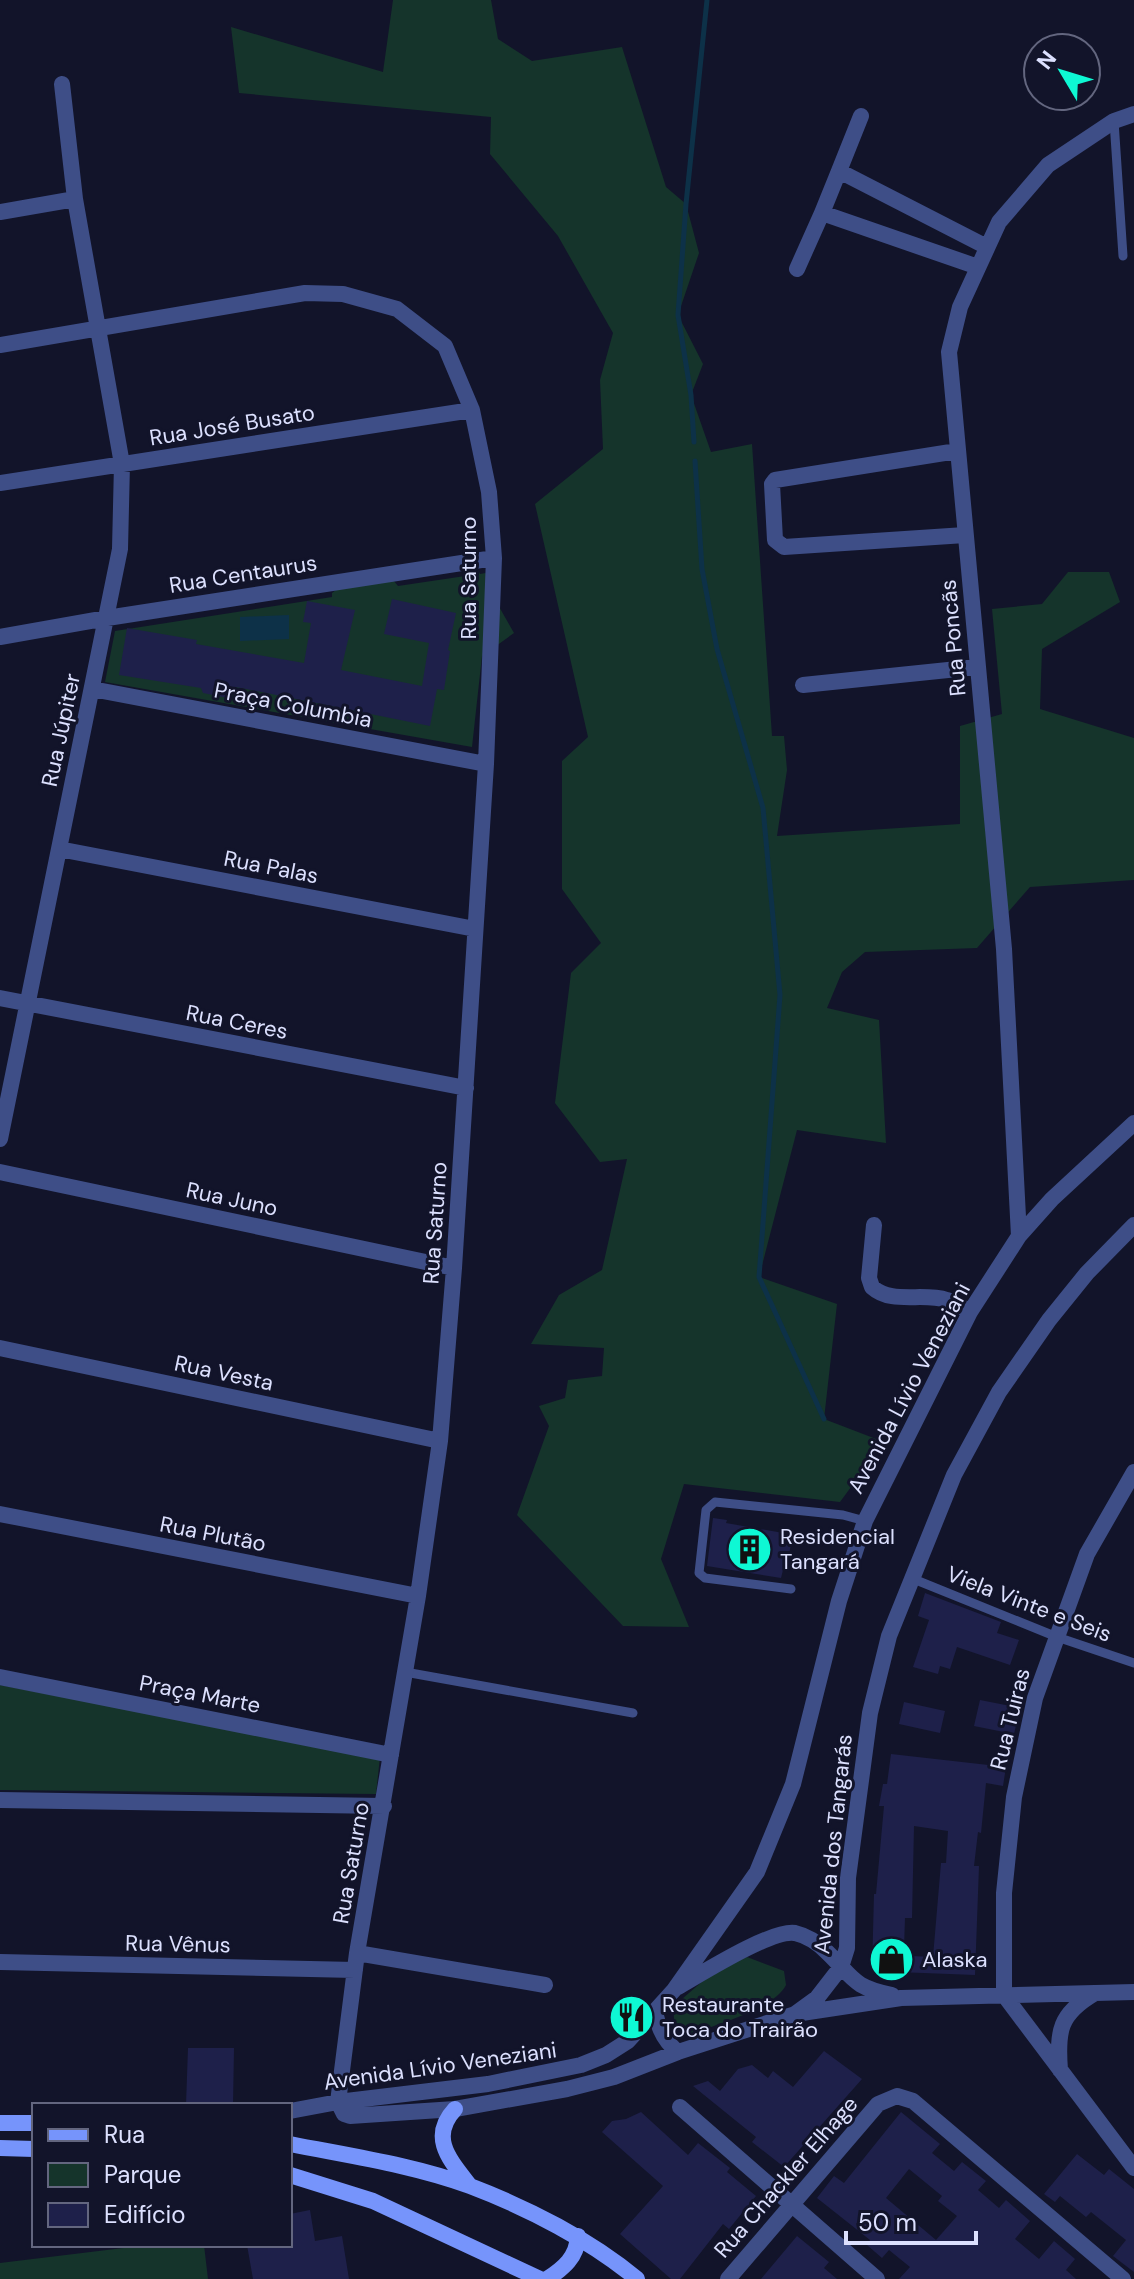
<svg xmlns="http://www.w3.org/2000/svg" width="1134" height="2279" font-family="'DM Sans',sans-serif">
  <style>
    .green { fill: #15342b }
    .water { fill: #0d3148 }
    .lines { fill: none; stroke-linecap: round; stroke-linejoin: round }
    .stream { stroke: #0d3148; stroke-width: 5 }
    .building { fill: #1e204a; fill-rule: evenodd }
    .service { stroke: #3e4e87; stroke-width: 9 }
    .minor { stroke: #3e4e87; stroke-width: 16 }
    .secondary { stroke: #7694fb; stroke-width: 16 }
    .labels { text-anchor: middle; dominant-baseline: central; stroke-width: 6; stroke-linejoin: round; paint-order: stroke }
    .street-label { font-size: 22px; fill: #dce0fe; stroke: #12142a }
    .poi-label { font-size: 22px; fill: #dce0fe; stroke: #12142a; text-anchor: start }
  </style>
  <rect width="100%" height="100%" fill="#12142a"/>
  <path class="green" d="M393 0H491L498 39 532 61 622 47 666 187 686 204 699 253 678 315 703 364 691 395 711 452 752 444 772 736H784L787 770 777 836 960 824V726L1002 714 992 609 1042 604 1068 572H1109L1120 602 1042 649 1040 709 1134 738V880L1030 887 977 948 865 952 842 972 827 1008 879 1020 886 1143 797 1130 759 1277 837 1304 824 1419 884 1442 840 1502 684 1484 661 1559 689 1627 623 1626 517 1515 549 1426 539 1406 565 1398 568 1380 602 1376 604 1348 531 1344 559 1295 602 1270 627 1159 600 1162 555 1103 571 973 601 943 562 889V761L588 737 535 504 603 449 600 380 613 333 558 236 490 154 491 117 239 93 231 27 383 72Z
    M477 568 480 574 491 572 489 589 514 633 482 656 472 747 105 682 115 631 332 597V593L358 572 384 569 398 586 472 575Z
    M0 1685 380 1757 376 1794 0 1790Z
    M747 1957 784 1971 786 1985C774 2009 717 2024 691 2034 676 2033 671 2019 675 2005L718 1968Z
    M148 2245H204L208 2279H0V2263Z"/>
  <path class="water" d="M289 615V639L240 641V617Z"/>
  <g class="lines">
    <path class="stream" d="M694 442 691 395 678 315 686 204 707 0
      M695 461 702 569 717 649 763 808 780 995 759 1277 824 1419"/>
  </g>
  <path class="building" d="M392 599 456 613 448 650 450 651 444 690 437 689 430 726 236 687 228 698 203 693 201 688 119 675 127 628 197 640 196 644 304 663 311 623 303 622 307 601 355 610 341 670 422 686 429 643 384 634Z
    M713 1518 727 1520 726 1523 789 1534 787 1543 791 1544 786 1570H783L781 1578 707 1566Z
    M925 1593 1001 1622 997 1633 1019 1640 1010 1665 957 1647 950 1669 940 1666 938 1674 913 1667 929 1620 918 1616Z
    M980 1700 1020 1708 1014 1734 974 1726Z
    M904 1702 945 1711 940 1733 899 1724Z
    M891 1754 1006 1767 1003 1786 986 1783 981 1833 978 1832 974 1866H979L975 1975 872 1971 874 1894H876L884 1806H879L883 1784H887ZM914 1826 948 1831 946 1863H941L933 1957 911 1956V1948H904L905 1918H912Z
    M188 2048H234L233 2105H186Z
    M824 2051 862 2079 784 2167 752 2142 756 2137 693 2086 708 2081 720 2091 738 2069 752 2065 768 2078 773 2071 793 2087Z
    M641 2112 688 2155 698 2143 730 2168 727 2172 756 2196 729 2229 723 2224 680 2279H671L620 2234 663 2186 602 2132 612 2121 626 2119Z
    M901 2112 940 2144 932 2153 954 2171 962 2162 986 2181 978 2190 999 2208 1006 2200 1030 2221 1015 2239 1039 2259 1054 2241 1075 2259 1066 2270 1076 2279H899L910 2267 889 2250 882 2258 867 2245 870 2240 817 2198 834 2176 844 2183ZM909 2169 942 2196 938 2201 957 2216 936 2240 886 2198Z
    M1077 2154 1104 2175 1109 2169 1134 2189V2272L1113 2256 1126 2240 1091 2212 1086 2217 1060 2196 1055 2202 1044 2194Z
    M310 2210 315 2241 342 2236 349 2279H253L247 2245H290V2214Z
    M797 2236 829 2262 824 2268 837 2279H761Z"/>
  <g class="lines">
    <path class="service" d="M1114 121 1123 256
      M911 1578 1057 1637 1134 1663
      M791 1589 705 1578 699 1573 706 1510 715 1502 843 1515 865 1521
      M405 1672 633 1713"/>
    <path class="minor" d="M839 171 861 116
      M0 212 75 199
      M978 267 822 213 839 171 987 247
      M797 269 822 213
      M0 345 305 293 343 294 397 309 445 346 472 410 489 492 494 558 486 764 454 1268 440 1441 418 1596 357 1953 338 2102
      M957 451 775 480 772 484 775 540 784 547 965 535
      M0 483 472 410
      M0 637 107 618 494 558
      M803 685 977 667
      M92 689 486 764
      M59 849 475 929
      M0 998 466 1088
      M0 1139 120 549 122 464 75 199 62 84
      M0 1172 454 1268
      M874 1225 869 1278 872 1287C892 1305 922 1292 947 1300 955 1302 963 1308 970 1312
      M1019 1236 1004 949 949 352 960 307 999 222 1048 165 1114 121 1134 114
      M0 1348 440 1441
      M1134 1472 1087 1554 1035 1698 1014 1797 1004 1893V1995L1134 2168
      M0 1514 418 1596
      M0 1677 391 1755
      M0 1800 384 1806
      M357 1953 545 1985
      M0 1962 355 1970
      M678 1987C701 1974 772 1929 795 1933 808 1936 818 1943 827 1952 854 1978 852 1987 892 1995
      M655 2011C658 2028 664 2041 678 2052
      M795 2014 817 1998 841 1967 847 1948 848 1878 870 1713 889 1636 954 1475 999 1392 1049 1320 1087 1273 1134 1225
      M1060 2070C1057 2031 1059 2014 1095 1993
      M338 2102 344 2114 350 2116 455 2109 567 2089 614 2077 678 2052 795 2014 901 1998 1134 1992
      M680 2107 877 2279
      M290 2111 338 2102 488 2084 581 2065 606 2055 628 2041 674 1990 757 1872 793 1784 839 1601 865 1521 970 1312 1019 1236 1052 1199 1134 1123
      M728 2279 878 2104 897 2096 913 2101 1123 2279"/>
    <path class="secondary" d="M455 2109C428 2138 451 2161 470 2186
      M0 2123H34
      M290 2144C350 2156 413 2165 470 2186 528 2208 590 2240 637 2279
      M0 2148 34 2149
      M290 2175 373 2201 540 2279
      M547 2279C564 2268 577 2257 578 2236"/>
  </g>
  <defs>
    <symbol id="building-disc" viewBox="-11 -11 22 22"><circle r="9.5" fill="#0ef8d4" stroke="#12142a"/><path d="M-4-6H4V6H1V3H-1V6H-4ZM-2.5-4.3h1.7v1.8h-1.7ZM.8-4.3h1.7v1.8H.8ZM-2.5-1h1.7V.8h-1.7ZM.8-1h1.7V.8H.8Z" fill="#111"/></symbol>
    <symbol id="shop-disc" viewBox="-11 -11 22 22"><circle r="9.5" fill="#0ef8d4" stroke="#12142a"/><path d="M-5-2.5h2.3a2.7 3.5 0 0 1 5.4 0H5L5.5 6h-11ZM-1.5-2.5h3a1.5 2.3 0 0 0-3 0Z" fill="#111"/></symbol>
    <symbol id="restaurant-disc" viewBox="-11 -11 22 22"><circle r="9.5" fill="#0ef8d4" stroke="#12142a"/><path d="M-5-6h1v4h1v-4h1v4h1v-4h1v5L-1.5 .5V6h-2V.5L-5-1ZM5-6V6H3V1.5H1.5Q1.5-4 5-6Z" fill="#111"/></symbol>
  </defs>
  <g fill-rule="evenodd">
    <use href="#building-disc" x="724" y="1524" width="51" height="51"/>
    <use href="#shop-disc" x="866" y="1934" width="51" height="51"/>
    <use href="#restaurant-disc" x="606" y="1992" width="51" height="51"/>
  </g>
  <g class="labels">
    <g class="street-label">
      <text transform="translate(232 425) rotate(-9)">Rua José Busato</text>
      <text transform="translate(243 574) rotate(-9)">Rua Centaurus</text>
      <text transform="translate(468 578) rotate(-90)">Rua Saturno</text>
      <text transform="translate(953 638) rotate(-95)">Rua Poncãs</text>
      <text transform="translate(293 705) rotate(11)">Praça Columbia</text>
      <text transform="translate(61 730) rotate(-78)">Rua Júpiter</text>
      <text transform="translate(271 867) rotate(11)">Rua Palas</text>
      <text transform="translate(237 1022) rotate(11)">Rua Ceres</text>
      <text transform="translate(232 1199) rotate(12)">Rua Juno</text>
      <text transform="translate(435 1223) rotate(-86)">Rua Saturno</text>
      <text transform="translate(224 1373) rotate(12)">Rua Vesta</text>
      <text transform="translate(909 1388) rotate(-62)">Avenida Lívio Veneziani</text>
      <text transform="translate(213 1534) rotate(11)">Rua Plutão</text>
      <text transform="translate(1029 1604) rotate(21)">Viela Vinte e Seis</text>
      <text transform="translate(200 1694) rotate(11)">Praça Marte</text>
      <text transform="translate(1010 1719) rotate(-76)">Rua Tuiras</text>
      <text transform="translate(833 1844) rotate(-84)">Avenida dos Tangarás</text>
      <text transform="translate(351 1863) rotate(-80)">Rua Saturno</text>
      <text transform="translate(178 1944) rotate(1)">Rua Vênus</text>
      <text transform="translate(440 2066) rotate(-8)">Avenida Lívio Veneziani</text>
      <text transform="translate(786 2177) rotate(-49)">Rua Chackler Elhage</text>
    </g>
    <g class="poi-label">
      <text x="780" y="1536">Residencial<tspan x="780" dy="25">Tangará</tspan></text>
      <text x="922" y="1959">Alaska</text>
      <text x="662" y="2004">Restaurante<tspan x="662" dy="25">Toca do Trairão</tspan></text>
    </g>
  </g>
  <rect x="32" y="2103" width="260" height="144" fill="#12142a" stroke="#63667f" stroke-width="2"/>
  <rect x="48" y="2129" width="40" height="12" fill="#7694fb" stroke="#63667f" stroke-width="2"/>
  <text x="104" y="2143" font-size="24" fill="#dce0fe">Rua</text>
  <rect x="48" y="2163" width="40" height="24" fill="#15342b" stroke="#63667f" stroke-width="2"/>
  <text x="104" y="2183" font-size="24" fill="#dce0fe">Parque</text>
  <rect x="48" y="2203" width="40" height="24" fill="#1e204a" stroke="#63667f" stroke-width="2"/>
  <text x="104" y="2223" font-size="24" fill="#dce0fe">Edifício</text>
  <g transform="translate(1062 72) rotate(308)"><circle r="38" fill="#12142a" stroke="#63667f" stroke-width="2"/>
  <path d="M0-6L14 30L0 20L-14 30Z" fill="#0ef8d4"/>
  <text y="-12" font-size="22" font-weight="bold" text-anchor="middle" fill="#dce0fe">N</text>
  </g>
  <path d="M846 2231v12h130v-12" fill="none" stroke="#dce0fe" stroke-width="4"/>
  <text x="858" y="2231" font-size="24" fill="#dce0fe" stroke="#12142a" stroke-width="6" paint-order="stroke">50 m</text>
</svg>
